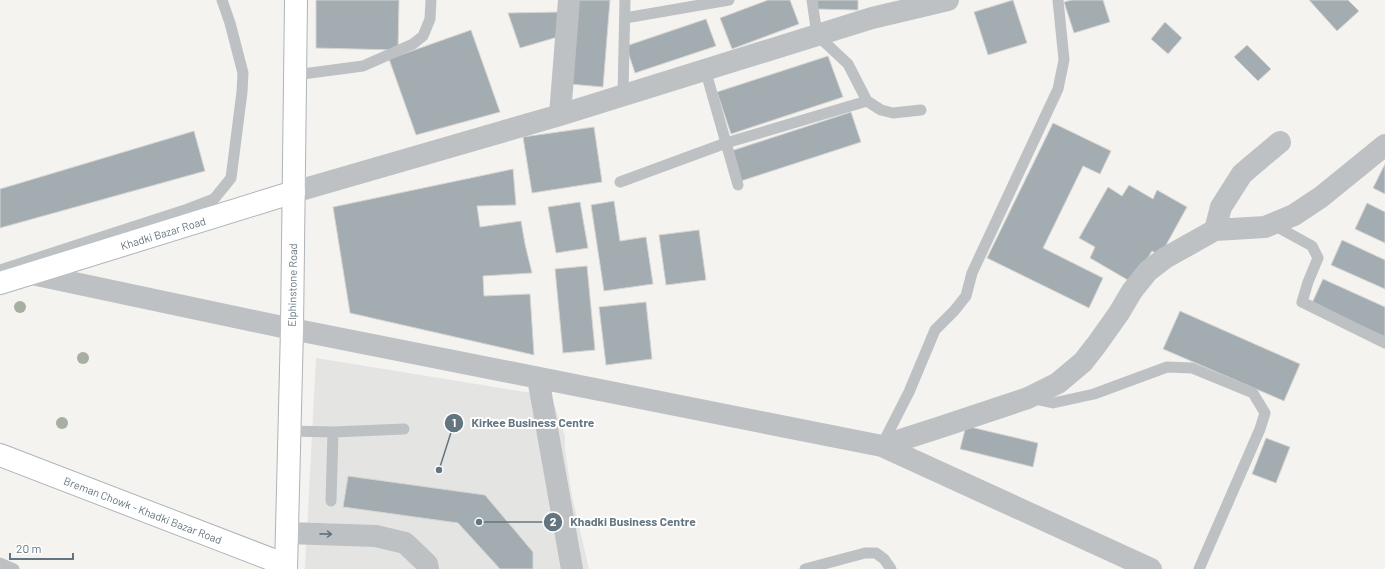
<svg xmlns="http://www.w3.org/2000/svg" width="1385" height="569" font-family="Barlow,sans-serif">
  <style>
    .built { fill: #e4e5e3 }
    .building { fill: #a3acb1; stroke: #d5d5d2 }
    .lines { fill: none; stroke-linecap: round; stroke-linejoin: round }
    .secondary-casing { stroke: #afb5b9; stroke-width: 24 }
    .primary-casing { stroke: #aeb3b7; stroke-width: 24 }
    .service { stroke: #bdc1c4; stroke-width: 11 }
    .minor { stroke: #bdc1c4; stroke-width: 22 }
    .secondary { stroke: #fff; stroke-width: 22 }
    .primary { stroke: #fff; stroke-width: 22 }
    .tree { fill: #a6afa1 }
    .oneway { stroke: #637580 }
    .labels { text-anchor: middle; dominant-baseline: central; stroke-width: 4; stroke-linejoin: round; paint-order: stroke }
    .street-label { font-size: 11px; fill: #637580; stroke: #fff }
    .leader { fill: none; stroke: #637580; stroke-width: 1.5 }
    .callout-dot { fill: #637580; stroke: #fff; stroke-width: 1.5 }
    .mark-label { font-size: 12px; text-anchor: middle; font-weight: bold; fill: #fff }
    .callout-label { font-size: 12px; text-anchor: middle; font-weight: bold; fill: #637580; stroke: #fff; stroke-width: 4; stroke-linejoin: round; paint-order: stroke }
  </style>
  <rect width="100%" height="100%" fill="#f4f3ef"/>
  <path class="built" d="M316 358 544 395 555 407 565 436V448L571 491 589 569H305Z"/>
  <path class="building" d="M316 0H399L398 50 316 48Z
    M575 0H610L603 87 569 84Z
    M768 0H790L799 24 732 49 720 18Z
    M816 0H858V10L816 9Z
    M1013 0 1027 43 988 55 974 12Z
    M1072 0H1103L1110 22 1074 33 1064 2Z
    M1309 0H1348L1359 11 1337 31Z
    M560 12 561 36 520 48 508 13Z
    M706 19 716 46 635 73 626 46Z
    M1165 22 1182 38 1168 54 1151 39Z
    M471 30 500 112 416 135 389 59Z
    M1247 45 1271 69 1258 81 1234 57Z
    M828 56 843 97 731 134 717 92Z
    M851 112 861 142 741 181 731 151Z
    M1053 123 1111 151 1100 174 1083 166 1043 248 1103 278 1089 308 987 258Z
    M594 127 602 182 532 193 523 137Z
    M194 131 205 171 0 228V189Z
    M1385 164V194L1373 188Z
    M513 169 516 205 477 206 480 227 521 221 525 244 532 273 483 276 484 296 530 294 534 355 350 313 333 207Z
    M1129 185 1153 199 1157 190 1187 207 1160 256 1152 251 1133 283 1090 258 1095 247 1079 238 1108 187 1122 196Z
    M614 201 620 241 646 237 653 284 604 291 591 205Z
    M580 202 588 248 556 253 548 207Z
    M1367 203 1385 212V243L1355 229Z
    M699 230 706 280 666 285 659 235Z
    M1342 240 1385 260V289L1331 265Z
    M587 266 595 350 563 353 555 269Z
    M1323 279 1385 307V337L1312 303Z
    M646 302 652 359 606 365 599 307Z
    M1180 311 1300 364 1284 401 1163 349Z
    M966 426 1038 443 1033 467 960 449Z
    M1266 438 1290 447 1276 483 1252 474Z
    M348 476 485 495 533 552V569H500L458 523 343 507Z"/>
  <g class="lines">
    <defs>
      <path id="secondary" d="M0 283 294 192
        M0 455 286 565"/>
      <path id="primary" d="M286 569 292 329 296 0"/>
    </defs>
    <use href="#secondary" class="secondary-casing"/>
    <use href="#primary" class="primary-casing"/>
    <path class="service" d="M812 0 817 35 848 64 867 101
      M625 18 729 0
      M705 69 738 185
      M295 75 363 66 413 44 423 36 430 19 431 0
      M623 95 625 0
      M620 182 726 143 867 101 881 110 893 113 921 110
      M1272 224 1312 246 1318 258 1308 282 1302 302 1385 343
      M0 270 188 209 214 199 231 178 242 92 243 73 230 23 222 0
      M1030 398 1053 403 1094 394 1167 367 1192 368 1253 393 1265 413 1260 429 1199 569
      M290 431 333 432 404 429
      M882 445 909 392 935 330 954 311 966 296 972 273 1058 89 1064 60 1058 0
      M331 501 333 432
      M0 563 14 569
      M805 569 865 553H876L884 559 891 569"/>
    <path class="minor" d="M560 115 569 0
      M1280 142 1242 174 1221 207 1215 230 1265 227 1294 215 1321 197 1385 145
      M294 192 560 115 872 18 948 0
      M32 274 292 329 882 446 1151 569
      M538 378 572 569
      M882 446 944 426 1028 398 1058 383 1083 362 1097 344 1119 313 1132 291 1148 271 1165 258 1215 230
      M287 533 376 536 405 543 427 564 428 569"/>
    <use href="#secondary" class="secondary"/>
    <use href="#primary" class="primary"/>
  </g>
  <g class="tree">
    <circle cx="20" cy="307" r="6"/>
    <circle cx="83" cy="358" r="6"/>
    <circle cx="62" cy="423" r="6"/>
  </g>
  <defs><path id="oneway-shaft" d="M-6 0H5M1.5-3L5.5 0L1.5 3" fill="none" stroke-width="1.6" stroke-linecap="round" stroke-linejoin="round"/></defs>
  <use class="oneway" href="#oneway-shaft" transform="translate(326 534) rotate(1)"/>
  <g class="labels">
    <g class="street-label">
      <text transform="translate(163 233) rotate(-17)">Khadki Bazar Road</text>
      <text transform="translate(292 285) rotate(-89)">Elphinstone Road</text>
      <text transform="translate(143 510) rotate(21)">Breman Chowk - Khadki Bazar Road</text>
    </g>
  </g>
  <path class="leader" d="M439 470L454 423M479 522L553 522"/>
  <g class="callout-dot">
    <circle cx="439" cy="470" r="4"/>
    <circle cx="479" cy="522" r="4"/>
    <circle cx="454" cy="423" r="10"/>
    <circle cx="553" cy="522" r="10"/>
  </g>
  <g class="mark-label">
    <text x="454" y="427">1</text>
    <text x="553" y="526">2</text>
  </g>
  <g class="callout-label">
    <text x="533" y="427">Kirkee Business Centre</text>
    <text x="633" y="526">Khadki Business Centre</text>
  </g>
  <path d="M10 553v6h63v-6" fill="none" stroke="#637580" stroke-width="2"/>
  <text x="16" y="553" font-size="12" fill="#637580" stroke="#ffffff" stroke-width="3" paint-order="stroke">20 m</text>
</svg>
